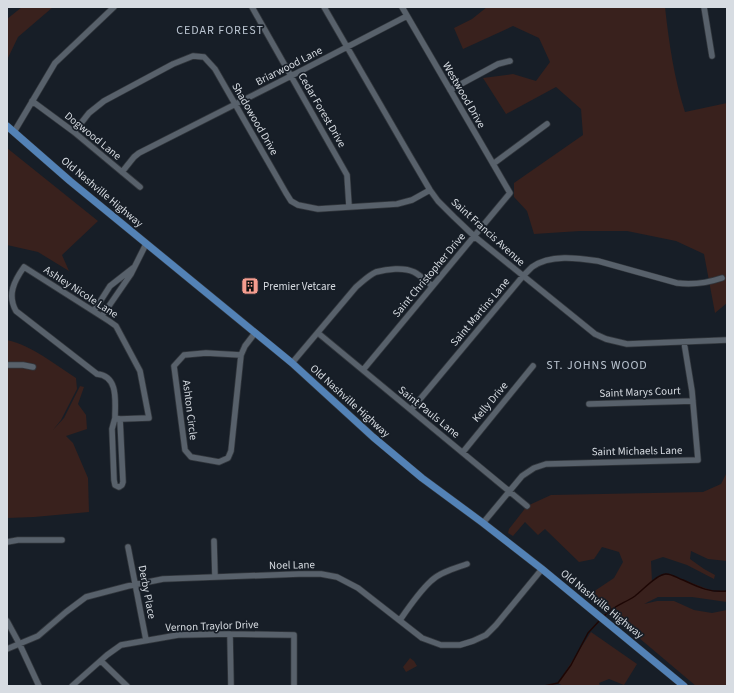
<svg xmlns="http://www.w3.org/2000/svg" width="734" height="693" font-family="'Source Sans 3',sans-serif">
  <style>
    .green { fill: #39211d }
    .lines { fill: none; stroke-linecap: round; stroke-linejoin: round }
    .stream { stroke: #1d0604; stroke-width: 1.5 }
    .minor-casing { stroke: #32373d; stroke-width: 7 }
    .major-casing { stroke: #32373d; stroke-width: 8 }
    .minor { stroke: #58616b; stroke-width: 5.5 }
    .major { stroke: #5382b6; stroke-width: 7 }
    .labels { text-anchor: middle; dominant-baseline: central; stroke-width: 3.5; stroke-linejoin: round; paint-order: stroke }
    .street-label { font-size: 11px; fill: #d7dce2; stroke: #171e27 }
    .poi-label { font-size: 11px; fill: #d7dce2; stroke: #171e27; text-anchor: start }
    .neighbourhood-label { font-size: 12px; letter-spacing: 1px; fill: #bbc5d1; stroke: #171e27 }
  </style>
  <rect width="100%" height="100%" fill="#171e27"/>
  <path class="green" d="M22 7H53L18 37 7 60V19Z
    M487 7H665C669 43 674 78 685 112L727 103V303L715 313 704 254 676 241 627 231H580L534 234 527 211 514 197V183L583 135 581 109 556 87 506 114 483 78 513 74 536 81 550 62 539 38 513 26 463 49 454 28 472 19Z
    M7 148 98 221 62 255 69 271 38 252 7 245Z
    M7 340C33 346 54 364 76 378L77 389 61 420 53 430 64 418 80 386 84 387 78 404 86 415 87 429 66 436 73 443 88 478 89 512 34 517 7 518Z
    M727 472V561L708 559 691 551 690 559 704 569 715 575 714 579 687 565 663 557 651 561 652 582C658 577 662 574 671 575L715 592 727 591V602L692 597H658L644 604 657 601H674L694 610 712 613 727 610V686H696L613 616 609 611 612 608C601 613 595 603 587 596L614 578 623 562 619 552 602 547 594 559 579 562 545 529 538 535 525 522 513 536 508 533 509 529 527 506 551 495 703 492 721 484Z
    M591 632 637 664 624 685 609 679 599 683 600 686H563L558 683Z
    M410 658 414 661 417 666 406 672 403 667Z"/>
  <g class="lines">
    <path class="stream" d="M604 616C613 606 625 603 635 596 643 590 656 575 665 574 671 573 677 578 683 580 698 587 710 593 727 591
      M544 686 558 683 571 665 588 633 600 620"/>
    <defs>
      <path id="minor" d="M252 7 347 175 349 206
        M324 7 410 156 430 190 438 201 454 217 474 236 595 334 606 339 627 344 727 340
        M704 7 712 56
        M450 90 498 64 510 61
        M32 101 74 132 140 187
        M14 132 55 63 114 7
        M74 132 89 113 104 101 173 64 193 56 204 57 215 69 286 193 291 201 298 205 318 209 397 204 412 200 430 190
        M493 164 547 124
        M122 172 134 157 139 153 291 76 407 16
        M94 311 110 286 133 268
        M102 316 131 274 146 244
        M318 333 527 506
        M241 355 206 353 184 355 174 366 185 450 191 457 219 462 228 458 231 451 241 355 245 346 255 333
        M292 363 356 287C362 282 369 275 376 272 387 269 404 267 414 272 420 275 426 281 432 286
        M7 365H23L33 367
        M363 370 510 193 402 7
        M589 404 693 401
        M411 410 523 276C526 273 529 270 532 267 550 254 578 258 598 261L677 283C693 285 707 283 722 278
        M115 418 112 429 114 480 115 485 119 487 122 485 123 482 120 419 149 418 140 371 116 326 109 321 24 267C14 281 7 295 16 311L97 374C119 376 115 402 115 418L120 419
        M463 452 533 366
        M483 523 522 476 534 468 546 464 698 460 692 391 684 342
        M214 541 215 577
        M7 542 18 540H62
        M128 547 146 640
        M400 620C409 607 419 592 431 581 440 572 456 568 467 564
        M7 621 20 645 39 686
        M230 634 231 686
        M7 649 38 636 66 612 86 597 128 586 163 579 299 574H321L337 577 358 588 422 638 441 645H460L473 641 486 635 496 625 542 569
        M101 661 127 686
        M72 686 107 655 121 645 178 635 230 634 294 635V686"/>
      <path id="major" d="M7 126 70 181 292 363 373 437 422 478 483 523 542 569 684 686"/>
    </defs>
    <use href="#minor" class="minor-casing"/>
    <use href="#major" class="major-casing"/>
    <use href="#minor" class="minor"/>
    <use href="#major" class="major"/>
  </g>
  <defs>
    <symbol id="building-square" viewBox="-11 -11 22 22"><rect x="-9" y="-9" width="18" height="18" rx="4" fill="#f59d8f" stroke="#171e27"/><path d="M-4-6H4V6H1V3H-1V6H-4ZM-2.5-4.3h1.7v1.8h-1.7ZM.8-4.3h1.7v1.8H.8ZM-2.5-1h1.7V.8h-1.7ZM.8-1h1.7V.8H.8Z" fill="#111"/></symbol>
  </defs>
  <g fill-rule="evenodd">
    <use href="#building-square" x="240" y="276" width="20" height="20"/>
  </g>
  <g class="labels">
    <g class="street-label">
      <text transform="translate(289 66) rotate(-27)">Briarwood Lane</text>
      <text transform="translate(464 95) rotate(60)">Westwood Drive</text>
      <text transform="translate(322 110) rotate(60)">Cedar Forest Drive</text>
      <text transform="translate(255 119) rotate(60)">Shadowood Drive</text>
      <text transform="translate(93 136) rotate(39)">Dogwood Lane</text>
      <text transform="translate(102 192) rotate(40)">Old Nashville Highway</text>
      <text transform="translate(488 232) rotate(42)">Saint Francis Avenue</text>
      <text transform="translate(429 275) rotate(-50)">Saint Christopher Drive</text>
      <text transform="translate(81 292) rotate(33)">Ashley Nicole Lane</text>
      <text transform="translate(480 312) rotate(-50)">Saint Martins Lane</text>
      <text transform="translate(640 392) rotate(-2)">Saint Marys Court</text>
      <text transform="translate(350 401) rotate(42)">Old Nashville Highway</text>
      <text transform="translate(490 402) rotate(-50)">Kelly Drive</text>
      <text transform="translate(190 410) rotate(83)">Ashton Circle</text>
      <text transform="translate(429 412) rotate(39)">Saint Pauls Lane</text>
      <text transform="translate(637 451) rotate(-1)">Saint Michaels Lane</text>
      <text transform="translate(292 565) rotate(-1)">Noel Lane</text>
      <text transform="translate(147 592) rotate(79)">Derby Place</text>
      <text transform="translate(602 604) rotate(39)">Old Nashville Highway</text>
      <text transform="translate(212 626) rotate(-2)">Vernon Traylor Drive</text>
    </g>
    <g class="poi-label">
      <text x="263" y="286">Premier Vetcare</text>
    </g>
    <g class="neighbourhood-label">
      <text x="220" y="30">CEDAR FOREST</text>
      <text x="597" y="365">ST. JOHNS WOOD</text>
    </g>
  </g>
  <rect width="734" height="693" fill="none" stroke="#d7dce2" stroke-width="16"/>
</svg>
